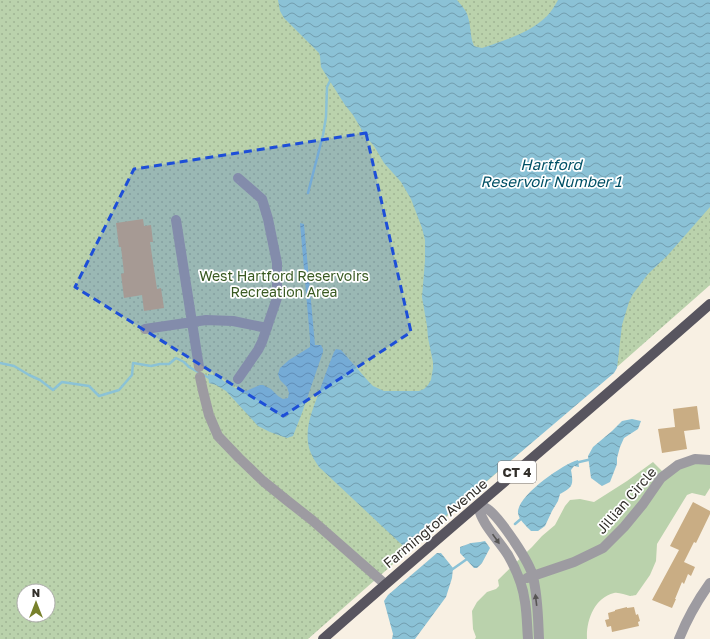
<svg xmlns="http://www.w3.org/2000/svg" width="710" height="639" font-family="'Golos Text',sans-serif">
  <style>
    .grass { fill: #bad2ac }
    .park { fill: url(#park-dots); fill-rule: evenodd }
    .water { fill: url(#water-waves) }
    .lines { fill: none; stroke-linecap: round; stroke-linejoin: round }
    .stream { stroke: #8bc2d6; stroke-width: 2.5 }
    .building { fill: #c9ad84 }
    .minor { stroke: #9d9ba1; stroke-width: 10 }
    .major { stroke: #58555f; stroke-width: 10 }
    .oneway { fill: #575554 }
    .marked { fill: #1d4ed8; fill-opacity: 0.2; stroke: #1d4ed8; stroke-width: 3; stroke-dasharray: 8 5; stroke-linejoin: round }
    .labels { text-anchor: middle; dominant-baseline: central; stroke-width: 3.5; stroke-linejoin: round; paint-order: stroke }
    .shield { fill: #fff; stroke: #706d6a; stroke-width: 1 }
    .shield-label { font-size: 13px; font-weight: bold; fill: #322f2a }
    .park-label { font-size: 14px; fill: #395a21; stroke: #fff }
    .street-label { font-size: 14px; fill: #322f2a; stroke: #fff }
    .water-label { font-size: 15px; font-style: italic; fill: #005065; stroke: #fff }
  </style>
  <defs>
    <pattern id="park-dots" width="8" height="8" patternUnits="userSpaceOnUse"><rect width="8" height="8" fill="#bad2ac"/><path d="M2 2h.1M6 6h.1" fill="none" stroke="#a0b594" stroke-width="1.8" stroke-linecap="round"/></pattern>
    <pattern id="water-waves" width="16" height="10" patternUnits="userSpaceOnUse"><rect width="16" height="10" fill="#8bc2d6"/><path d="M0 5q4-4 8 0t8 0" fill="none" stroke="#729eae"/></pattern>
  </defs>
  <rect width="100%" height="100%" fill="#f8f0e3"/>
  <path class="grass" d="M710 460V488L705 496 692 493 687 495 657 544 656 561 650 575 636 595C636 595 631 596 630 596 625 595 619 592 614 593 594 598 586 621 587 639H475L476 637 473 629 472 611 477 602 487 592 496 589 499 586 498 580 532 547 542 536 555 525 565 506 570 500 580 499 594 502 627 481 653 462 665 474 678 465Z"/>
  <path class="park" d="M0 0H710V285L308 639H0ZM24 591H48V615H24Z"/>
  <path class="water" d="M278 0H457C461 5 467 11 468 17 471 26 470 37 474 46L477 47 482 48C505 40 530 33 547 16 552 11 555 5 558 0H710V207L667 256 648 274 633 294 629 302 622 325 617 368 614 373 409 547H405L400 543 319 467C315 461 311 455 309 448 304 428 313 408 320 390 324 377 329 365 334 352L336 349 341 350 369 382 373 386 384 391H419L424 389 428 385 431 380 433 368V362L428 338 427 326 422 297 425 261V240L422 228 411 199 401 182 384 163 374 146 366 137 353 115 345 105 321 67 320 56 319 53 284 18 280 11Z
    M300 223 304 224 315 345H321L323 349V352L302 413 293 436 287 438 281 436 270 432 258 426 226 391 216 385 209 383 208 374 218 376 226 383 239 390 246 391 260 385H263L271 389 278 396 283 399 288 398 289 393 287 387 280 380 278 374 280 368 289 360 310 347V339Z
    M632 419 641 421 638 429 624 438 620 447 617 458V464L610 482 602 486 591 478 588 456 593 447 612 431 622 421Z
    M578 460 579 467 574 466 571 470C574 486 572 487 560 494L558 501 552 511 545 526 538 531H531C526 526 517 518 518 511 520 494 563 464 578 460Z
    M485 541 490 548 482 563 477 568H474L460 553V547L471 543 480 542Z
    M437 553H441L453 568 452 578 446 597 415 639H392L393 634 384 601 388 595Z"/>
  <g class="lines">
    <path class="stream" d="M308 193 323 135 326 117 327 87 331 79
      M0 363 14 366 29 375 40 380 53 390 62 382 89 386 99 396 119 390 132 375 133 363 151 366 160 364H169L176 358 184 362 189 367 211 379
      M575 463 592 459
      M515 524 522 518
      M450 571 467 559"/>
  </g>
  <path class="building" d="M143 219 144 226 151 225 153 242H150L157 289 161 288 164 308 144 311 142 295 124 298 121 274 124 273 121 247H119L116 223Z
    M697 406 700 429 684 431 687 449 662 453 658 429 675 427 673 409Z
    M693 502 710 511V514L696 543 694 542 684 562 695 567 691 576 688 574 684 584 682 582 675 599H676L672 608 652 600 679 550 670 546Z
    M627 607V608L634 607 636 615 638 614 640 621 638 622 639 626 612 632 611 626 607 627 605 620 609 619 608 613 615 611V610Z"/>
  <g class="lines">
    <path class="minor" d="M176 220 199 367
      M145 329 206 320 233 321 267 328
      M200 377 203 391 209 415 218 436 239 458 263 481 289 502 312 520 385 584
      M238 379 258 350 262 342 277 298V263L268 219 262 199 238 178
      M527 578 574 562 603 548 624 527 643 504 661 478 678 465 695 459 710 460
      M528 639C527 627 527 614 525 602 523 586 516 569 508 555 498 539 481 524 478 505 482 506 486 507 489 510 501 520 530 562 533 577 538 597 538 619 539 639
      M679 639C687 619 697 601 710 583"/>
    <path class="major" d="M323 639C451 526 582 417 710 304"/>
  </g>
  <defs><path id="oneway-solid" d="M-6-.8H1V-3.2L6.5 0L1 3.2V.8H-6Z"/></defs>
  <g class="oneway">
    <use href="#oneway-solid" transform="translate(496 539) rotate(55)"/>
    <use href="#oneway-solid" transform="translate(536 600) rotate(-97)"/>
  </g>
  <path class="marked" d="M366 133 411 332 283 416 75 287 134 169Z"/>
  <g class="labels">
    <rect class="shield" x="498" y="461" width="38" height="22" rx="3"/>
    <g class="shield-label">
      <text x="517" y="472">CT 4</text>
    </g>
    <g class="park-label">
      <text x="284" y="275">West Hartford Reservoirs<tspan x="284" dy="16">Recreation Area</tspan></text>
    </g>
    <g class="street-label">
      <text transform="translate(626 500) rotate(-49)">Jillian Circle</text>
      <text transform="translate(435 523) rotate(-40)">Farmington Avenue</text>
    </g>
    <g class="water-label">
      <text x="551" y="164">Hartford<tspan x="551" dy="17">Reservoir Number 1</tspan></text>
    </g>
  </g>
  <g transform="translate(36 603)"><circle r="19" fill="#ffffff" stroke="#adacaa"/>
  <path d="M0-3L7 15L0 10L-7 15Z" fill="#78812c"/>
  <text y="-6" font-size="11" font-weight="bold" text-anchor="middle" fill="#322f2a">N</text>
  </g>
</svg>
